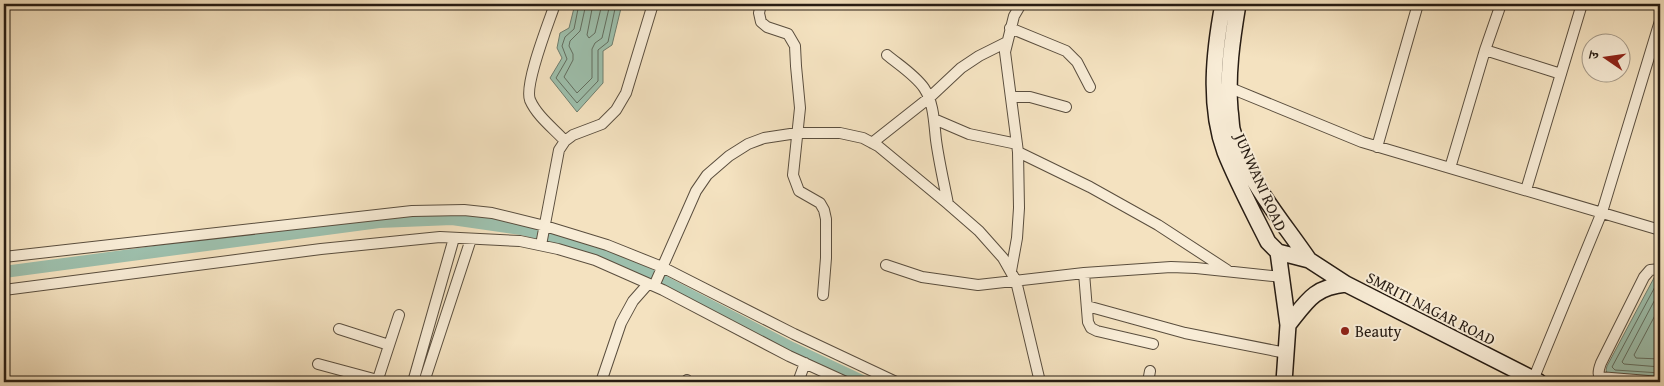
<svg xmlns="http://www.w3.org/2000/svg" width="1664" height="386" font-family="'Gentium Book Plus','Noto Serif Devanagari',serif">
  <style>
    .water { fill: #9dbfac; stroke: #6e7e6f }
    .lines { fill: none; stroke-linecap: round; stroke-linejoin: round }
    .shore { stroke: #626e60; stroke-width: 1 }
    .canal { stroke: #9dbfac; stroke-width: 12 }
    .street-casing { stroke: #5a4e3e; stroke-width: 12 }
    .secondary-casing { stroke: #271c13; stroke-width: 18 }
    .street { stroke: #f8ecd6; stroke-width: 10 }
    .secondary { stroke: #f8ecd6; stroke-width: 15 }
    .poi-dot { fill: #8f2418; stroke: #f8ecd6; stroke-width: 2 }
    .labels { text-anchor: middle; dominant-baseline: central; stroke-width: 4; stroke-linejoin: round; paint-order: stroke }
    .street-label { font-size: 16px; fill: #271c13; stroke: #f8ecd6 }
    .poi-label { font-size: 16px; fill: #271c13; stroke: #f8ecd6; text-anchor: start }
  </style>
  <rect width="100%" height="100%" fill="#f4e2c0"/>
  <filter id="stains"><feTurbulence type="fractalNoise" baseFrequency=".004" numOctaves="4"/><feColorMatrix values="0 0 0 0 .2 0 0 0 0 .09 0 0 0 0 .02 0 0 0 .5 -.17"/></filter>
  <radialGradient id="worn" r=".72"><stop offset=".6" stop-color="#630" stop-opacity="0"/><stop offset="1" stop-color="#630" stop-opacity=".3"/></radialGradient>
  <path class="water" d="M575 4H622L612 45 603 51V83L577 112 550 78 562 58 557 48 560 33 569 28Z
    M1655 276 1660 277V378L1607 373 1606 370 1607 366Z"/>
  <g class="lines">
    <path class="shore" d="M579 4 574 29 565 37 562 46 567 59 556 78 577 103 598 81V50L608 42 616 4
      M586 4 580 31 570 41 569 46 573 54V60L564 77 577 93 592 78V49L595 43 602 38 610 4
      M593 4 587 35 589 38 595 33 602 4
      M1660 282 1657 283 1612 367 1615 370 1660 373
      M1660 290 1622 362 1624 364 1660 367
      M1660 306 1634 355 1636 358 1660 359"/>
    <path class="canal" d="M4 272 379 222 452 219 521 229 553 237 616 259 663 281 792 348 864 382"/>
    <defs>
      <path id="street" d="M555 4C549 22 524 84 530 100 537 116 553 128 565 141
        M761 4 759 13 761 22 767 27 788 34 795 46 796 66 800 108 793 175 799 191 820 203 824 210 826 219V258L823 295
        M1010 28 1066 51 1077 62 1090 87
        M1485 50 1561 74
        M887 55C899 65 915 75 924 88 934 103 934 123 936 140 939 162 944 183 948 204
        M1228 87 1362 142 1660 230
        M1011 97H1030L1066 107
        M934 119 969 134 1017 144
        M872 143 929 98 961 68 979 56 1007 42
        M1377 147 1418 4
        M1018 152 1090 187 1158 225 1227 270
        M1450 168 1485 50 1501 4
        M1526 190 1582 4
        M541 245 559 150 565 141 573 135 602 124 616 110 626 93 653 4
        M4 257 412 211 464 210 492 213 545 226 607 245 662 267 794 334 896 382
        M886 265 922 277 978 285 1084 273 1171 267 1196 268 1282 277
        M1011 271 1017 238 1019 208 1018 152 1005 52 1014 16 1021 4
        M1084 273 1088 322 1091 328 1097 331 1153 344
        M654 286 696 191 707 175 729 156 748 144 764 138 797 133H840L863 138 878 146 948 204 979 231 1003 258 1016 281 1040 382
        M4 290 321 249 440 237 520 241 558 249 595 260 663 290 789 356 846 382
        M1087 306 1185 333 1286 353
        M339 329 389 345
        M318 364 385 382
        M1599 377 1660 382
        M1533 380 1602 212 1660 21
        M377 382 399 315
        M413 382 454 238
        M424 382 471 239
        M601 382 621 323 633 301 648 284
        M686 382 687 380
        M798 382 805 363
        M1148 382 1150 371
        M1603 382C1597 376 1598 371 1601 363L1644 277 1650 270 1660 269"/>
      <path id="secondary" d="M1223 4C1214 52 1208 105 1225 152 1237 182 1253 212 1268 242L1278 252 1309 260 1346 284 1539 382
        M1238 4C1232 40 1227 74 1230 110 1231 116 1231 123 1232 129 1245 179 1281 219 1309 260
        M1278 252 1288 325 1284 382
        M1288 325C1307 301 1314 287 1346 284"/>
    </defs>
    <use href="#street" class="street-casing"/>
    <use href="#secondary" class="secondary-casing"/>
    <use href="#street" class="street"/>
    <use href="#secondary" class="secondary"/>
  </g>
  <circle class="poi-dot" cx="1345" cy="331" r="5"/>
  <g class="labels">
    <g class="street-label">
      <text transform="translate(1261 182) rotate(66)">JUNWANI ROAD</text>
      <text transform="translate(1431 308) rotate(27)">SMRITI NAGAR ROAD</text>
    </g>
    <g class="poi-label">
      <text x="1355" y="331">Beauty</text>
    </g>
  </g>
  <rect width="1664" height="386" fill="none" stroke="#f4e2c0" stroke-width="20"/>
  <rect x="5" y="5" width="1654" height="376" fill="none" stroke="#271c13" stroke-width="2.5"/>
  <rect x="10" y="10" width="1644" height="366" fill="none" stroke="#271c13"/>
  <g transform="translate(1606 58) rotate(283)"><circle r="24" fill="#f8ecd6" stroke="#a49988"/>
  <path d="M0-4L9 19L0 12L-9 19Z" fill="#8f2418"/>
  <text y="-8" font-size="14" font-weight="bold" text-anchor="middle" fill="#271c13">उ</text>
  </g>
  <rect width="100%" height="100%" filter="url(#stains)"/>
  <rect width="100%" height="100%" fill="url(#worn)"/>
</svg>
